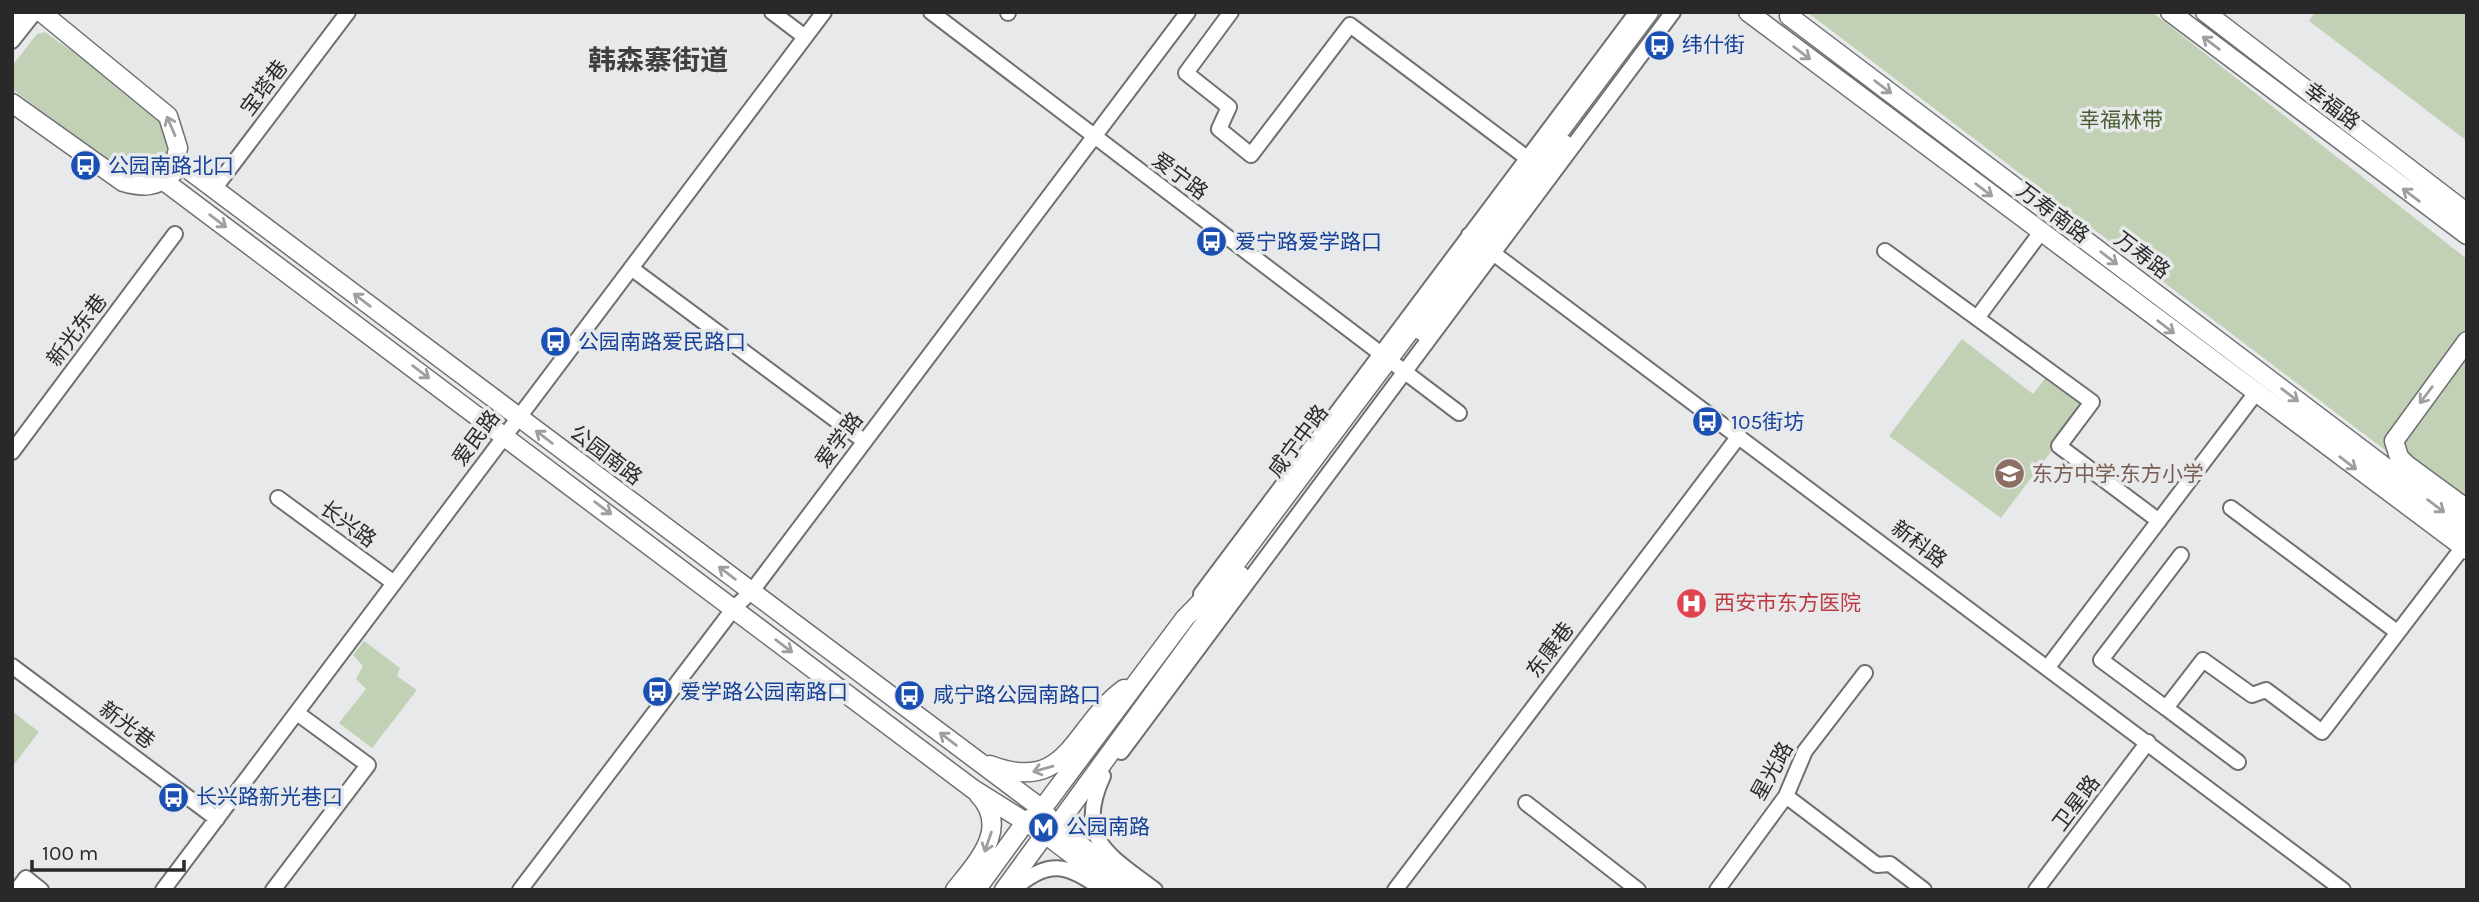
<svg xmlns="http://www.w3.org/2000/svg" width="2479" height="902" font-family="Karla,'Noto Sans SC',sans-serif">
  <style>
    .green { fill: #c2d1b6 }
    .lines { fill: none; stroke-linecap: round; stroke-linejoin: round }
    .minor-casing { stroke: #6f7072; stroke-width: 18 }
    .major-casing { stroke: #6f7072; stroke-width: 21 }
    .minor { stroke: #fff; stroke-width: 14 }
    .major { stroke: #fff; stroke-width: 18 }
    .oneway { stroke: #9f9f9f }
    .labels { text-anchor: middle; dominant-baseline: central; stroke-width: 7; stroke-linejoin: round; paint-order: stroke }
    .transit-label { font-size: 21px; fill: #164399; stroke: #e8e9eb; text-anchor: start }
    .street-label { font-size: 21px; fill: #29292a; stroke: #e8e9eb }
    .park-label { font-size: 21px; fill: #495f33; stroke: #e8e9eb }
    .education-label { font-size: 21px; fill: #785e54; stroke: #e8e9eb; text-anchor: start }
    .health-label { font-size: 21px; fill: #be3a42; stroke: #e8e9eb; text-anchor: start }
    .district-label { font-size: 28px; font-weight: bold; fill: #3f4042; stroke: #e8e9eb }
  </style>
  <rect width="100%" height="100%" fill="#e8e9eb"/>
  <path class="green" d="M1807 12H2152L2467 259V512Z
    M2315 12H2467V141L2309 21Z
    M45 32C80 58 122 81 154 112 166 123 174 146 166 161 158 176 146 179 130 178L12 89V66L37 34Z
    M1962 339 2033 394 2047 376 2086 405 2001 518 1889 436Z
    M364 641 400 668 397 676 417 690 372 748 339 723 366 689 356 679 363 666 353 655Z
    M12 711 39 732 12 767Z"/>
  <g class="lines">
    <defs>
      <path id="minor" d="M772 12 805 37
        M931 12 1459 413
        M1008 12V13
        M1231 12 1186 73 1229 107 1219 129 1251 155 1350 25 1527 158
        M12 41 35 12
        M214 189 348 12
        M1469 235 2343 890
        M1885 251 2092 402 2059 446 2159 521
        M631 268 864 441
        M1977 318 2041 232
        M12 452 175 234
        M278 498 394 583
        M2231 508 2397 632
        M2181 555 2101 660 2166 708 2203 660 2252 695 2266 690 2322 732 2463 547
        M1201 594 1637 12
        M12 666 217 819
        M2048 667 2255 394
        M2166 708 2238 762
        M1121 752 1673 12
        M1103 776C1074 839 1109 855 1155 890
        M1786 796 1877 865 1890 864 1924 890
        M1526 803 1638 890
        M17 890 26 878 41 890
        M163 890 824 12
        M273 890 368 765 297 713
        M520 890 734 608 752 591 1188 12
        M1013 890C1048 858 1068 864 1103 890
        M1395 890 1739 436
        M1717 890 1786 796 1805 751 1865 673
        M2036 890 2148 742"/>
      <path id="major" d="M1748 12 2467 550
        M2170 12 2467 235
        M2205 12 2467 213
        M1789 16 2467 529
        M12 27 24 12
        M12 103 123 182C143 188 157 187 173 173L178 148 168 116 41 12
        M177 161 1042 809 1056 827 1140 890
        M164 181 973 789 1045 834 1119 890
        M1422 331 1564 144
        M2467 341 2394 441 2399 457 2407 465 2467 509
        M990 765C1069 795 1072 727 1124 689
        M955 890C977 862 1011 828 978 794
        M976 890 1024 824 1042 809 1185 618 1226 576 1649 12
        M1004 890 1045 834 1056 827 1240 575"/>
    </defs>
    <use href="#minor" class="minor-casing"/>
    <use href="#major" class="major-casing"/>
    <use href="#minor" class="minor"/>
    <use href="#major" class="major"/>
  </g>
  <defs><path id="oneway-shaft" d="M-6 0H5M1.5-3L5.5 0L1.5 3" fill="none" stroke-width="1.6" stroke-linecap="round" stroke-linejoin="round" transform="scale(1.75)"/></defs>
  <g class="oneway">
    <use href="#oneway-shaft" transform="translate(2211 43) rotate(-143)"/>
    <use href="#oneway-shaft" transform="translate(1802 53) rotate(37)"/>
    <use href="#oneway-shaft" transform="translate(1883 87) rotate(37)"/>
    <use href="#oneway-shaft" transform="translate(171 126) rotate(-113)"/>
    <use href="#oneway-shaft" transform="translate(1984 190) rotate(37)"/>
    <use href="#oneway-shaft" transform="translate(2411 195) rotate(-143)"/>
    <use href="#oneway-shaft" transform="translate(218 221) rotate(37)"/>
    <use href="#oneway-shaft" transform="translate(2109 258) rotate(37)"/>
    <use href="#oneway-shaft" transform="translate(362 300) rotate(-143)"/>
    <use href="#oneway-shaft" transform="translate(2166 327) rotate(37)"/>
    <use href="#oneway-shaft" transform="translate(421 372) rotate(37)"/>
    <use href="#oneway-shaft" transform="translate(2290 395) rotate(37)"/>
    <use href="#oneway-shaft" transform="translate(2426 395) rotate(127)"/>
    <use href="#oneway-shaft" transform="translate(544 437) rotate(-143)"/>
    <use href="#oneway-shaft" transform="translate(2348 463) rotate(37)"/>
    <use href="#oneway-shaft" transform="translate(2436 506) rotate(37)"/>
    <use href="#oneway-shaft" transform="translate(603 508) rotate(37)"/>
    <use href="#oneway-shaft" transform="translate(727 573) rotate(-143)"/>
    <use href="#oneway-shaft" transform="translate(784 646) rotate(37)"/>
    <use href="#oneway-shaft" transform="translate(948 739) rotate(-143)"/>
    <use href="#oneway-shaft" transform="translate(1043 769) rotate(164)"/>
    <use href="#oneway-shaft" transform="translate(988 842) rotate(109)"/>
  </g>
  <defs>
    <symbol id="bus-disc" viewBox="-11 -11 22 22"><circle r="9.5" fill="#1a4fb4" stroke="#e8e9eb"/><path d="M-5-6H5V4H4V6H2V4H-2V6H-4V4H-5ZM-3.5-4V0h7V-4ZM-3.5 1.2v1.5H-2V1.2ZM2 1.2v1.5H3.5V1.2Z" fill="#fff"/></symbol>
    <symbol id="school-disc" viewBox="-11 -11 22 22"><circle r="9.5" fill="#8d6e63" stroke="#e8e9eb"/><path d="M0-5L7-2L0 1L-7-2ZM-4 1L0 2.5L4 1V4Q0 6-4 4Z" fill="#fff"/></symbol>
    <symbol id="hospital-disc" viewBox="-11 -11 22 22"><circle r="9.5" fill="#e0444e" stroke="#e8e9eb"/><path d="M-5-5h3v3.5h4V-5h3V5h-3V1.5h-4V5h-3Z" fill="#fff"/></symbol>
    <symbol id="metro-disc" viewBox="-11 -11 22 22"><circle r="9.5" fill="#1a4fb4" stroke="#e8e9eb"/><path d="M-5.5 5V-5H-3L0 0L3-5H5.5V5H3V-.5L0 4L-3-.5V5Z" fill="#fff"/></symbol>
  </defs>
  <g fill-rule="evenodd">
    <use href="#bus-disc" x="1642" y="28" width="35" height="35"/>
    <use href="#bus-disc" x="68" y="148" width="35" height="35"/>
    <use href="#bus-disc" x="1194" y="224" width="35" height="35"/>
    <use href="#bus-disc" x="538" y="324" width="35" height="35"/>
    <use href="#bus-disc" x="1690" y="404" width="35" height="35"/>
    <use href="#school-disc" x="1992" y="456" width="35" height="35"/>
    <use href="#hospital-disc" x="1674" y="586" width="35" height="35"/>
    <use href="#bus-disc" x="640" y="674" width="35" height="35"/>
    <use href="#bus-disc" x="892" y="678" width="35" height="35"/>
    <use href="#bus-disc" x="156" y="780" width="35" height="35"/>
    <use href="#metro-disc" x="1026" y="810" width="35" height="35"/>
  </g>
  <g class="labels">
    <g class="transit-label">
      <text x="1682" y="45">纬什街</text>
      <text x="108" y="166">公园南路北口</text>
      <text x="1235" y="242">爱宁路爱学路口</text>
      <text x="578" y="342">公园南路爱民路口</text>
      <text x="1731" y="422">105街坊</text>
      <text x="680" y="692">爱学路公园南路口</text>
      <text x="933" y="695">咸宁路公园南路口</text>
      <text x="196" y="797">长兴路新光巷口</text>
      <text x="1066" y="827">公园南路</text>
    </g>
    <g class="street-label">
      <text transform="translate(264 88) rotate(-53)">宝塔巷</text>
      <text transform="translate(2332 106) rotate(37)">幸福路</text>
      <text transform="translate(1180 176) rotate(37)">爱宁路</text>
      <text transform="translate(2053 213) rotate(37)">万寿南路</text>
      <text transform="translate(2142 255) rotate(37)">万寿路</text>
      <text transform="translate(77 330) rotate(-53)">新光东巷</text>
      <text transform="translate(476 438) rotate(-53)">爱民路</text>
      <text transform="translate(839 440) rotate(-53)">爱学路</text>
      <text transform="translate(1298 441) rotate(-53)">咸宁中路</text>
      <text transform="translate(606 455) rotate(37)">公园南路</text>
      <text transform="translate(348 524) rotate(36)">长兴路</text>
      <text transform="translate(1919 544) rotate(37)">新科路</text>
      <text transform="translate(1550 650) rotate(-53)">东康巷</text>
      <text transform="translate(127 725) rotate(37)">新光巷</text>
      <text transform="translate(1772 771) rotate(-61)">星光路</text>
      <text transform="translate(2076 803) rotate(-53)">卫星路</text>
    </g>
    <g class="park-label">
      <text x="2121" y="120">幸福林带</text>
    </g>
    <g class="education-label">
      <text x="2032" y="474">东方中学·东方小学</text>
    </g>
    <g class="health-label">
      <text x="1714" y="603">西安市东方医院</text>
    </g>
    <g class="district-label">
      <text x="658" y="60">韩森寨街道</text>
    </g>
  </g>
  <rect width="2479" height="902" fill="none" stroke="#29292a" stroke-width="28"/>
  <path d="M32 860v10h152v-10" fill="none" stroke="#29292a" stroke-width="3.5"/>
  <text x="42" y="860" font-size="21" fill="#29292a" stroke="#e8e9eb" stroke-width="5" paint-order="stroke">100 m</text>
</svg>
